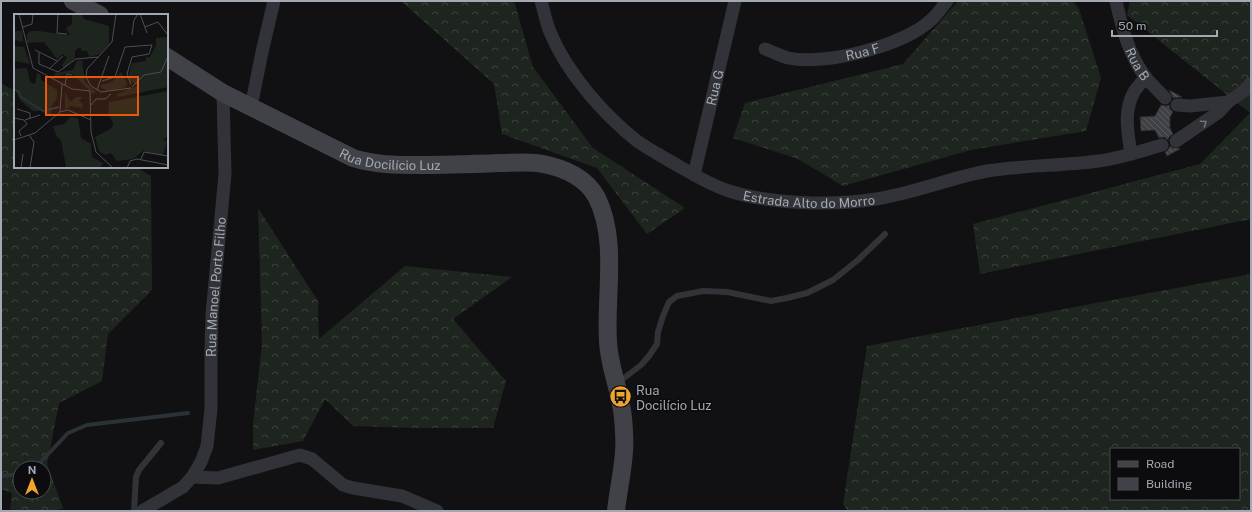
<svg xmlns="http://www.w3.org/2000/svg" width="1252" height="512" font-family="'Public Sans',sans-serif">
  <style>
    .forest { fill: url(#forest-crowns); fill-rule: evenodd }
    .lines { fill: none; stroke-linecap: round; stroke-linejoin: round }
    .stream { stroke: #2a3238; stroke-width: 4 }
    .building { fill: url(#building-back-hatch); stroke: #2b2b2f }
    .lane { stroke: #323338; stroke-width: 6 }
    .street { stroke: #323338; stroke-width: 13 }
    .secondary { stroke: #404248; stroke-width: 18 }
    .oneway { stroke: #70747c }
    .labels { text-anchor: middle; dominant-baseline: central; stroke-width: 3; stroke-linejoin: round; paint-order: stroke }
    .street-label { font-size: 13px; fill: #a3a9b3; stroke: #0c0c0e }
    .poi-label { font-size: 13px; fill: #a3a9b3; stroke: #0c0c0e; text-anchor: start }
    .inset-river { fill: none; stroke: #2a3238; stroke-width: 2 }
    .inset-road { fill: none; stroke: #4b4e53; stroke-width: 1 }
    .view { fill: #e8590c; fill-opacity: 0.15; stroke: #e8590c; stroke-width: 2 }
    .inset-edge { fill: none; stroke: #a3a9b3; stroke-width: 2 }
  </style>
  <defs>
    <pattern id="forest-crowns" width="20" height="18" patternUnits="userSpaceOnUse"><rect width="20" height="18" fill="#1e251e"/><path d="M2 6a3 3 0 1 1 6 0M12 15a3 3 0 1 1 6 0" fill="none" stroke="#3c423c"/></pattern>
    <pattern id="building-back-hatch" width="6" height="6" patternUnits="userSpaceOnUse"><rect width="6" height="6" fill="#404146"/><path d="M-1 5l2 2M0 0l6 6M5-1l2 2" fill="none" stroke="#585a5e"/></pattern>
  </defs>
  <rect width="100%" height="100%" fill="#111113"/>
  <path class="forest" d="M401 1H514L533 67 593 148 685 208 647 234 597 168 502 134 494 84Z
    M958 1H1073L1079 9 1101 78 1086 131 971 150 843 186 798 159 733 138 745 103 903 64Z
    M1130 1H1251V219L980 274 973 224 1200 164 1250 113 1127 15Z
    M1 83 15 91V167H136L151 176 152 290 108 334 102 381 59 403 47 464 63 508 54 511H10L12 493 1 489ZM20 468H44V492H20Z
    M258 208 318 301 319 339 405 266 512 277 453 319 506 381 493 428H414L353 426 325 399 303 441 253 450V424L262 344Z
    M1251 274V511H848L843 504 867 346ZM1111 449H1239V499H1111Z"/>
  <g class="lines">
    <path class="stream" d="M35 468 68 433 87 425 188 413
      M1 476 20 474"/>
  </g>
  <path class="building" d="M1169 90 1182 97 1173 98Z
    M1161 105 1166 106 1169 105 1170 109 1173 112 1170 117V128L1173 134 1169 137 1168 140 1164 137 1159 138 1155 130 1141 131 1140 117 1155 116Z
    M1170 146 1173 148H1179L1180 149 1167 156 1165 152 1168 150Z"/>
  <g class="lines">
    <path class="lane" d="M619 382 641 365 649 356 657 344 658 332 663 316 669 302 677 296 703 291 727 292 771 301 787 298 807 293 833 280 858 260 885 234
      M134 511 136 477 139 470 161 443"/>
    <g class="street">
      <path id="s1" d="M541 1C544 11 546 22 550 32 567 73 603 114 637 141 647 148 658 154 668 160 688 171 707 184 729 191 770 204 833 206 876 199 914 193 950 178 987 171 1024 165 1062 166 1099 161 1120 158 1141 151 1162 145"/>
      <path id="s2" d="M1116 1C1122 28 1129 55 1146 78 1152 85 1159 91 1165 98"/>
      <path id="s3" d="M765 49C773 52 781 56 788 58 825 66 903 46 931 20 937 15 942 7 947 1"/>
      <path d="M1177 105 1190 106 1228 102"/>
      <path d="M251 107 262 52 274 1"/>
      <path d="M1176 141 1219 112 1228 102 1244 91 1251 83"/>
      <path d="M1131 154C1128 133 1123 112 1134 92 1137 87 1142 82 1146 77"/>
      <path id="s4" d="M694 175 735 1"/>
      <path d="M192 477 218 478 300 455 312 459 343 485 353 488 402 496 437 511"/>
      <path id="s5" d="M142 511 183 487 192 477 201 462 207 446 211 409V351L212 314 225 174 223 93"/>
    </g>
    <g class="secondary">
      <path d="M73 1 100 15"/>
      <path id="s6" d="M167 57 223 93 353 158C375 165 397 165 419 165 446 165 474 164 501 163 514 163 529 161 543 164 564 168 587 178 597 198 618 240 605 296 608 341 609 368 621 392 623 418 624 429 625 441 624 451 623 471 618 491 616 511"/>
    </g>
  </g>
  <defs><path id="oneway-chevron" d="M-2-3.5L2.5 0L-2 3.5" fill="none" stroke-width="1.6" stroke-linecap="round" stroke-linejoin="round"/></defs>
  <use class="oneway" href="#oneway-chevron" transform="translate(1204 123) rotate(-35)"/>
  <defs>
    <symbol id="bus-disc" viewBox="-11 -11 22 22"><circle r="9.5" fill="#efa42d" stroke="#0c0c0e"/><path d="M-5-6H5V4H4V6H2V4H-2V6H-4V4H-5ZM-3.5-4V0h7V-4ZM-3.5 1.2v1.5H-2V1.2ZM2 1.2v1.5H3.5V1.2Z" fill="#111"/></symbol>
  </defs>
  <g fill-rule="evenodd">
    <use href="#bus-disc" x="608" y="384" width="25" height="25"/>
  </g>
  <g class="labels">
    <g class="street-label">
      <text stroke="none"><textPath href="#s3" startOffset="100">Rua F</textPath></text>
      <text stroke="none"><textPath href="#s2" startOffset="67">Rua B</textPath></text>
      <text stroke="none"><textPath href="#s4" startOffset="90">Rua G</textPath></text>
      <text stroke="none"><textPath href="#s6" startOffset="249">Rua Docilício Luz</textPath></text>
      <text stroke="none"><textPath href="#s1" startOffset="359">Estrada Alto do Morro</textPath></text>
      <text stroke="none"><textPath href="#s5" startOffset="255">Rua Manoel Porto Filho</textPath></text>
    </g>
    <g class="poi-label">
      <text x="636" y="390">Rua<tspan x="636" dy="15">Docilício Luz</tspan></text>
    </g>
  </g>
  <g transform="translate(14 14)">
    <rect width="154" height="154" fill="#111113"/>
    <path d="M58 0H68L70 5 95 12V30L86 40 75 43 73 37H68L66 33 61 37V44L50 55 48 51 53 44 49 40 43 45 30 28 13 29V20L17 17H24L56 21 52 14 58 10ZM0 17H8L9 28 0 26ZM154 23V73L104 83 103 80 123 72 114 64 118 49 132 47V43H136L142 31V24ZM0 32 10 33 16 50 0 47ZM68 46 71 68 82 78 79 80 57 59 40 63 41 59 59 56 63 47ZM13 54 16 68 21 70 23 59 27 61V66L43 76V84L37 93V100L33 102 28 97H19L6 86 0 74V55ZM107 58 113 69 112 73 94 77 86 73 87 71 98 68ZM154 77V123L149 125 153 128 149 141 129 137 119 145 103 147 97 139 91 141 85 137 81 123 98 114 99 109 94 100 95 88ZM51 78 56 88 62 83H70L65 86 69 91 68 94 56 92 51 96ZM56 103 64 104 67 124 77 130 78 143 89 149 86 154 52 153 47 126 43 123 39 112 51 110Z" fill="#1e251e"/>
    <path class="inset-river" d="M0 75 5 78 7 83 29 97 45 93"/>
    <path class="inset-road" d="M5 0 19 54 58 75 76 77 77 118 82 138 99 154M44 0 43 19 53 20M102 0 98 28 73 55 72 63 77 72 87 78 117 74M126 0 133 19M9 13 18 10 19 0M131 13 144 8 154 21M118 21 120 6 124 0M21 36 43 47M25 38V50L44 58 62 45 85 43M35 55 49 42M88 67 101 63 111 33 138 31 135 40 118 43 113 60 117 70M51 71 53 60 58 61M118 73 130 61 147 58 154 42M83 76 95 42M77 91 82 85H91L97 80M3 95 16 99V105M46 98 48 70M0 104 10 106 13 110 5 117 7 122M11 106 26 101M15 121 20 128 16 154M0 126 21 119 46 98 54 96 77 106M127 145 130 138 154 142M7 154 9 140M113 154 116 147 123 145 154 151"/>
    <path class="view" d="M32 63H124V101H32Z"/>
    <rect width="154" height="154" class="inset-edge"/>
  </g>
  <rect width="1252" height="512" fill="none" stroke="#a3a9b3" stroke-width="4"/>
  <rect x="1110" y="448" width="130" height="52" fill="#0c0c0e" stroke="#484b50"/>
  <rect x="1118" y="461" width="20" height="6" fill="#404248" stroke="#484b50"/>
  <text x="1146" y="468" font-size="12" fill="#a3a9b3">Road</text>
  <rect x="1118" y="478" width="20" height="12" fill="#404146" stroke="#484b50"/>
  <text x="1146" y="488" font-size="12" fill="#a3a9b3">Building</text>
  <g transform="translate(32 480)"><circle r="19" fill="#0c0c0e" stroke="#484b50"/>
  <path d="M0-3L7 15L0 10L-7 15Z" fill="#efa42d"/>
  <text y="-6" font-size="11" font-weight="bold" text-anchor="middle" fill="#a3a9b3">N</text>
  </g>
  <path d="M1112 30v6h105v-6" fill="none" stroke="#a3a9b3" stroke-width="2"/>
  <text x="1118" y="30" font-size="12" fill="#a3a9b3" stroke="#0c0c0e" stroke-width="3" paint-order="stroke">50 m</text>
</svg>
